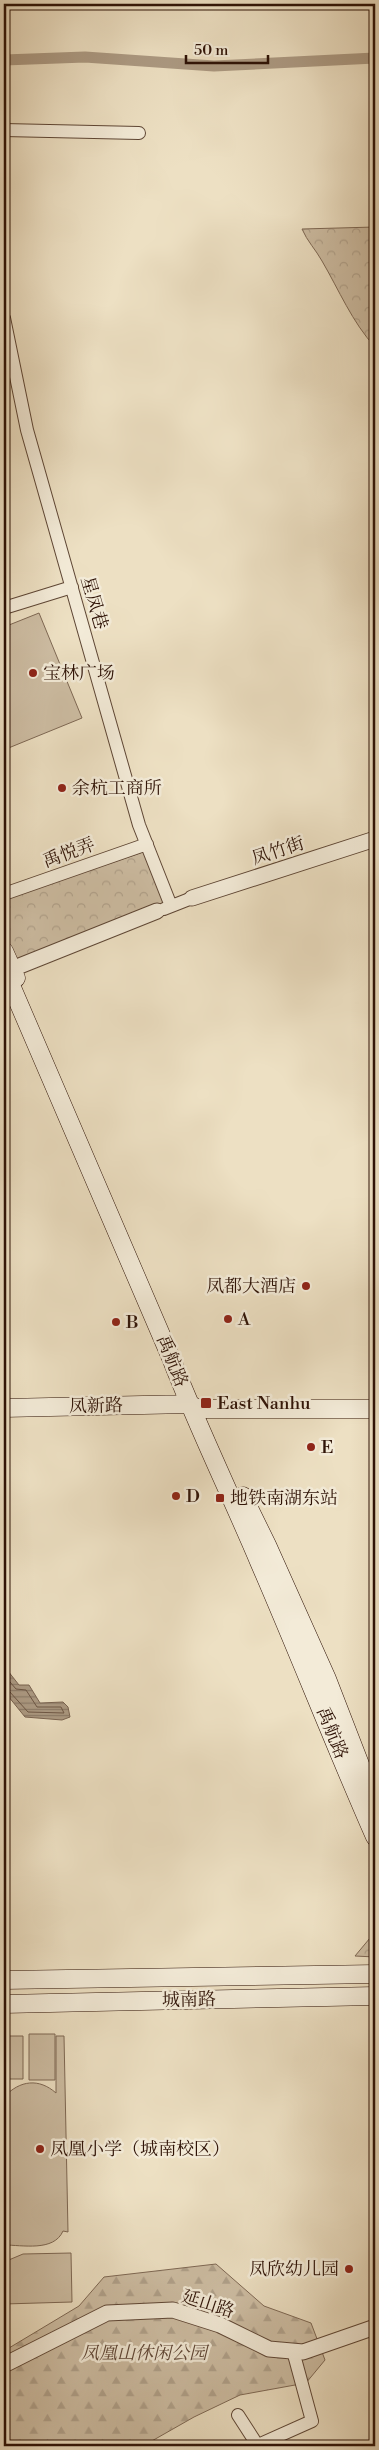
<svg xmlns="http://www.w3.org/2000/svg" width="379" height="2450" font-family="'Libre Bodoni','Noto Serif SC',serif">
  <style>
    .grass { fill: #cdbda3; stroke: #7e6854 }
    .forest { fill: url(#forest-firs); stroke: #7e6854 }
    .park { fill: url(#park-crowns); stroke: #7e6854 }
    .water { fill: url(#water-rules); stroke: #7a6451 }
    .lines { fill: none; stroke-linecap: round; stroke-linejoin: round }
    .shore { stroke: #6d5644; stroke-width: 1 }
    .canal { stroke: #ac9a83; stroke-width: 11 }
    .minor-casing { stroke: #5e4635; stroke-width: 14 }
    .tertiary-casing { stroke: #5e4635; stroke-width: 17 }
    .secondary-casing { stroke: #2e1206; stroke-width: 19 }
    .minor { stroke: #f3ebd8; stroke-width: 12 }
    .tertiary { stroke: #f3ebd8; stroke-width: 15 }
    .secondary { stroke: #f3ebd8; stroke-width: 18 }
    .poi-dot { fill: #8f2418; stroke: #f3ebd8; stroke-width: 2 }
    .labels { text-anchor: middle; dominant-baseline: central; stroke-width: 5; stroke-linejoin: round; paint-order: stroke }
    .street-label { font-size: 18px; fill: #2e1206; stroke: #f3ebd8 }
    .poi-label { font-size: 18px; fill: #2e1206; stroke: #f3ebd8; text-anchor: start }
    .park-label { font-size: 18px; font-style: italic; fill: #5e4535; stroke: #f3ebd8 }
  </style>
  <defs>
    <pattern id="forest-firs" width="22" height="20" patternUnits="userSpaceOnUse" patternTransform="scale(1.25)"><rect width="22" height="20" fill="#cdbda3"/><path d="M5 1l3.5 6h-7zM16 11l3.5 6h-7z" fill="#b0a18b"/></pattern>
    <pattern id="park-crowns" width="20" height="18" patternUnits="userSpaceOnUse" patternTransform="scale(1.25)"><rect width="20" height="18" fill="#cdbda3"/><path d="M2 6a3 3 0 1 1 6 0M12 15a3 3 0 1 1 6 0" fill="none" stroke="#b0a18b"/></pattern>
    <pattern id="water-rules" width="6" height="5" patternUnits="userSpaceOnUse" patternTransform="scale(1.25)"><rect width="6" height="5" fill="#ac9a83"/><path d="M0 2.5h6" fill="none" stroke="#8c7c69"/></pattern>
  </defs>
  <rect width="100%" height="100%" fill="#ede0c3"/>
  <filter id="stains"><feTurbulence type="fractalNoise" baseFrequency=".004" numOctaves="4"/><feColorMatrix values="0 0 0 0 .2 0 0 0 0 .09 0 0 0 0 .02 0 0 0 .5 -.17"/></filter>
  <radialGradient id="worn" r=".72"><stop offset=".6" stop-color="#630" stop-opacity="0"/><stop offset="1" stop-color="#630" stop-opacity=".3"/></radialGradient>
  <path class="grass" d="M39 613 82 718 6 749 4 742V627Z
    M29 2034H55V2080H29Z
    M4 2036H23V2079H4Z
    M56 2036H64L68 2232 63 2231C54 2252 22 2245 4 2245L6 2233 4 2231V2097C20 2080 39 2078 56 2093Z
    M71 2253 72 2302 4 2304V2262L23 2254Z"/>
  <path class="forest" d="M216 2264 264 2306 311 2323 325 2360 306 2383 240 2395 194 2417 143 2446H4V2351L79 2306 104 2277Z"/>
  <path class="park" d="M375 227V347C352 322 339 290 322 261 316 250 307 241 302 229Z
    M143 852 169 902 15 962 4 939V899Z
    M375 1932V1957L355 1956Z"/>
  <path class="water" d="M4 1669 8 1671 19 1685H29L40 1703 63 1702 68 1707 70 1717 62 1720 25 1717 4 1691Z"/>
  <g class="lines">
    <path class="shore" d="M4 1675 16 1689 26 1690 37 1707H61L64 1713 28 1712 9 1691 4 1689"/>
    <path class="canal" d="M4 60 85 57 214 66 375 58"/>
    <defs>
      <path id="minor" d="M4 130 139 133
        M4 318 27 430 139 825 171 906
        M4 608 72 587
        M4 894 147 844
        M164 909 192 898
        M238 2415 258 2446
        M256 2446 312 2421 293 2351"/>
      <path id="tertiary" d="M192 898 375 839
        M12 969 157 911
        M4 2365 107 2313 173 2310 220 2325 269 2349 303 2352 375 2327"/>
      <path id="secondary" d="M4 951 16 978
        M4 969 171 1358C198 1428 231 1495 260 1564 299 1654 335 1746 375 1837
        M4 1408 189 1404 199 1409H375
        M243 1496 267 1545 327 1679 375 1803
        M4 1980 375 1974
        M4 2004 375 1996"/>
    </defs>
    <use href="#minor" class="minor-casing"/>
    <use href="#tertiary" class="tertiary-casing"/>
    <use href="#secondary" class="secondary-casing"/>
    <use href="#minor" class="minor"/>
    <use href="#tertiary" class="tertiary"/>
    <use href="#secondary" class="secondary"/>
  </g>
  <g class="poi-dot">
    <circle cx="33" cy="673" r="5"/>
    <circle cx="62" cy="788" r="5"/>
    <circle cx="306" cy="1286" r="5"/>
    <circle cx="228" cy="1319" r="5"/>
    <circle cx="116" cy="1322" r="5"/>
    <rect x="200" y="1397" width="12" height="12" rx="2.5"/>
    <circle cx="311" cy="1447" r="5"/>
    <circle cx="176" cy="1496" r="5"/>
    <rect x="215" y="1493" width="10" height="10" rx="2.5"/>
    <circle cx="40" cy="2149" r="5"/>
    <circle cx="349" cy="2269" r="5"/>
  </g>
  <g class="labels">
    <g class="street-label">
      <text transform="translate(94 603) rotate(74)">星凤巷</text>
      <text transform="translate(278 851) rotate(-18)">凤竹街</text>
      <text transform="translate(69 853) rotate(-20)">禹悦弄</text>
      <text transform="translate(172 1361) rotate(68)">禹航路</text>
      <text transform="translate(96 1406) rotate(-1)">凤新路</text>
      <text transform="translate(332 1733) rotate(68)">禹航路</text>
      <text transform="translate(189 2000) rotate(-1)">城南路</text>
      <text transform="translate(208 2304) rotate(18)">延山路</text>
    </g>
    <g class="poi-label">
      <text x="43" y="673">宝林广场</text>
      <text x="72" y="788">余杭工商所</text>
      <text x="296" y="1286" text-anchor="end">凤都大酒店</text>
      <text x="238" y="1319">A</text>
      <text x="126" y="1322">B</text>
      <text x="217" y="1403">East Nanhu</text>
      <text x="321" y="1447">E</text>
      <text x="186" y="1496">D</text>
      <text x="230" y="1498">地铁南湖东站</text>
      <text x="50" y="2149">凤凰小学（城南校区）</text>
      <text x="339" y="2269" text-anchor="end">凤欣幼儿园</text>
    </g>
    <g class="park-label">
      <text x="144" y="2353">凤凰山休闲公园</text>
    </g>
  </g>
  <rect width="379" height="2450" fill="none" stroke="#ede0c3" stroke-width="20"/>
  <rect x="5" y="5" width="369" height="2440" fill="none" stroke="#2e1206" stroke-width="2.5"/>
  <rect x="10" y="10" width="359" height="2430" fill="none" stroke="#2e1206"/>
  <path d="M186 55v8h82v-8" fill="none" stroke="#2e1206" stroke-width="2.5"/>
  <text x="194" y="55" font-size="15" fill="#2e1206" stroke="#f3ebd8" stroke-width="4" paint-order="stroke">50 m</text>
  <rect width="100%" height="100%" filter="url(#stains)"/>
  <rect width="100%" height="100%" fill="url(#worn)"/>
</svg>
